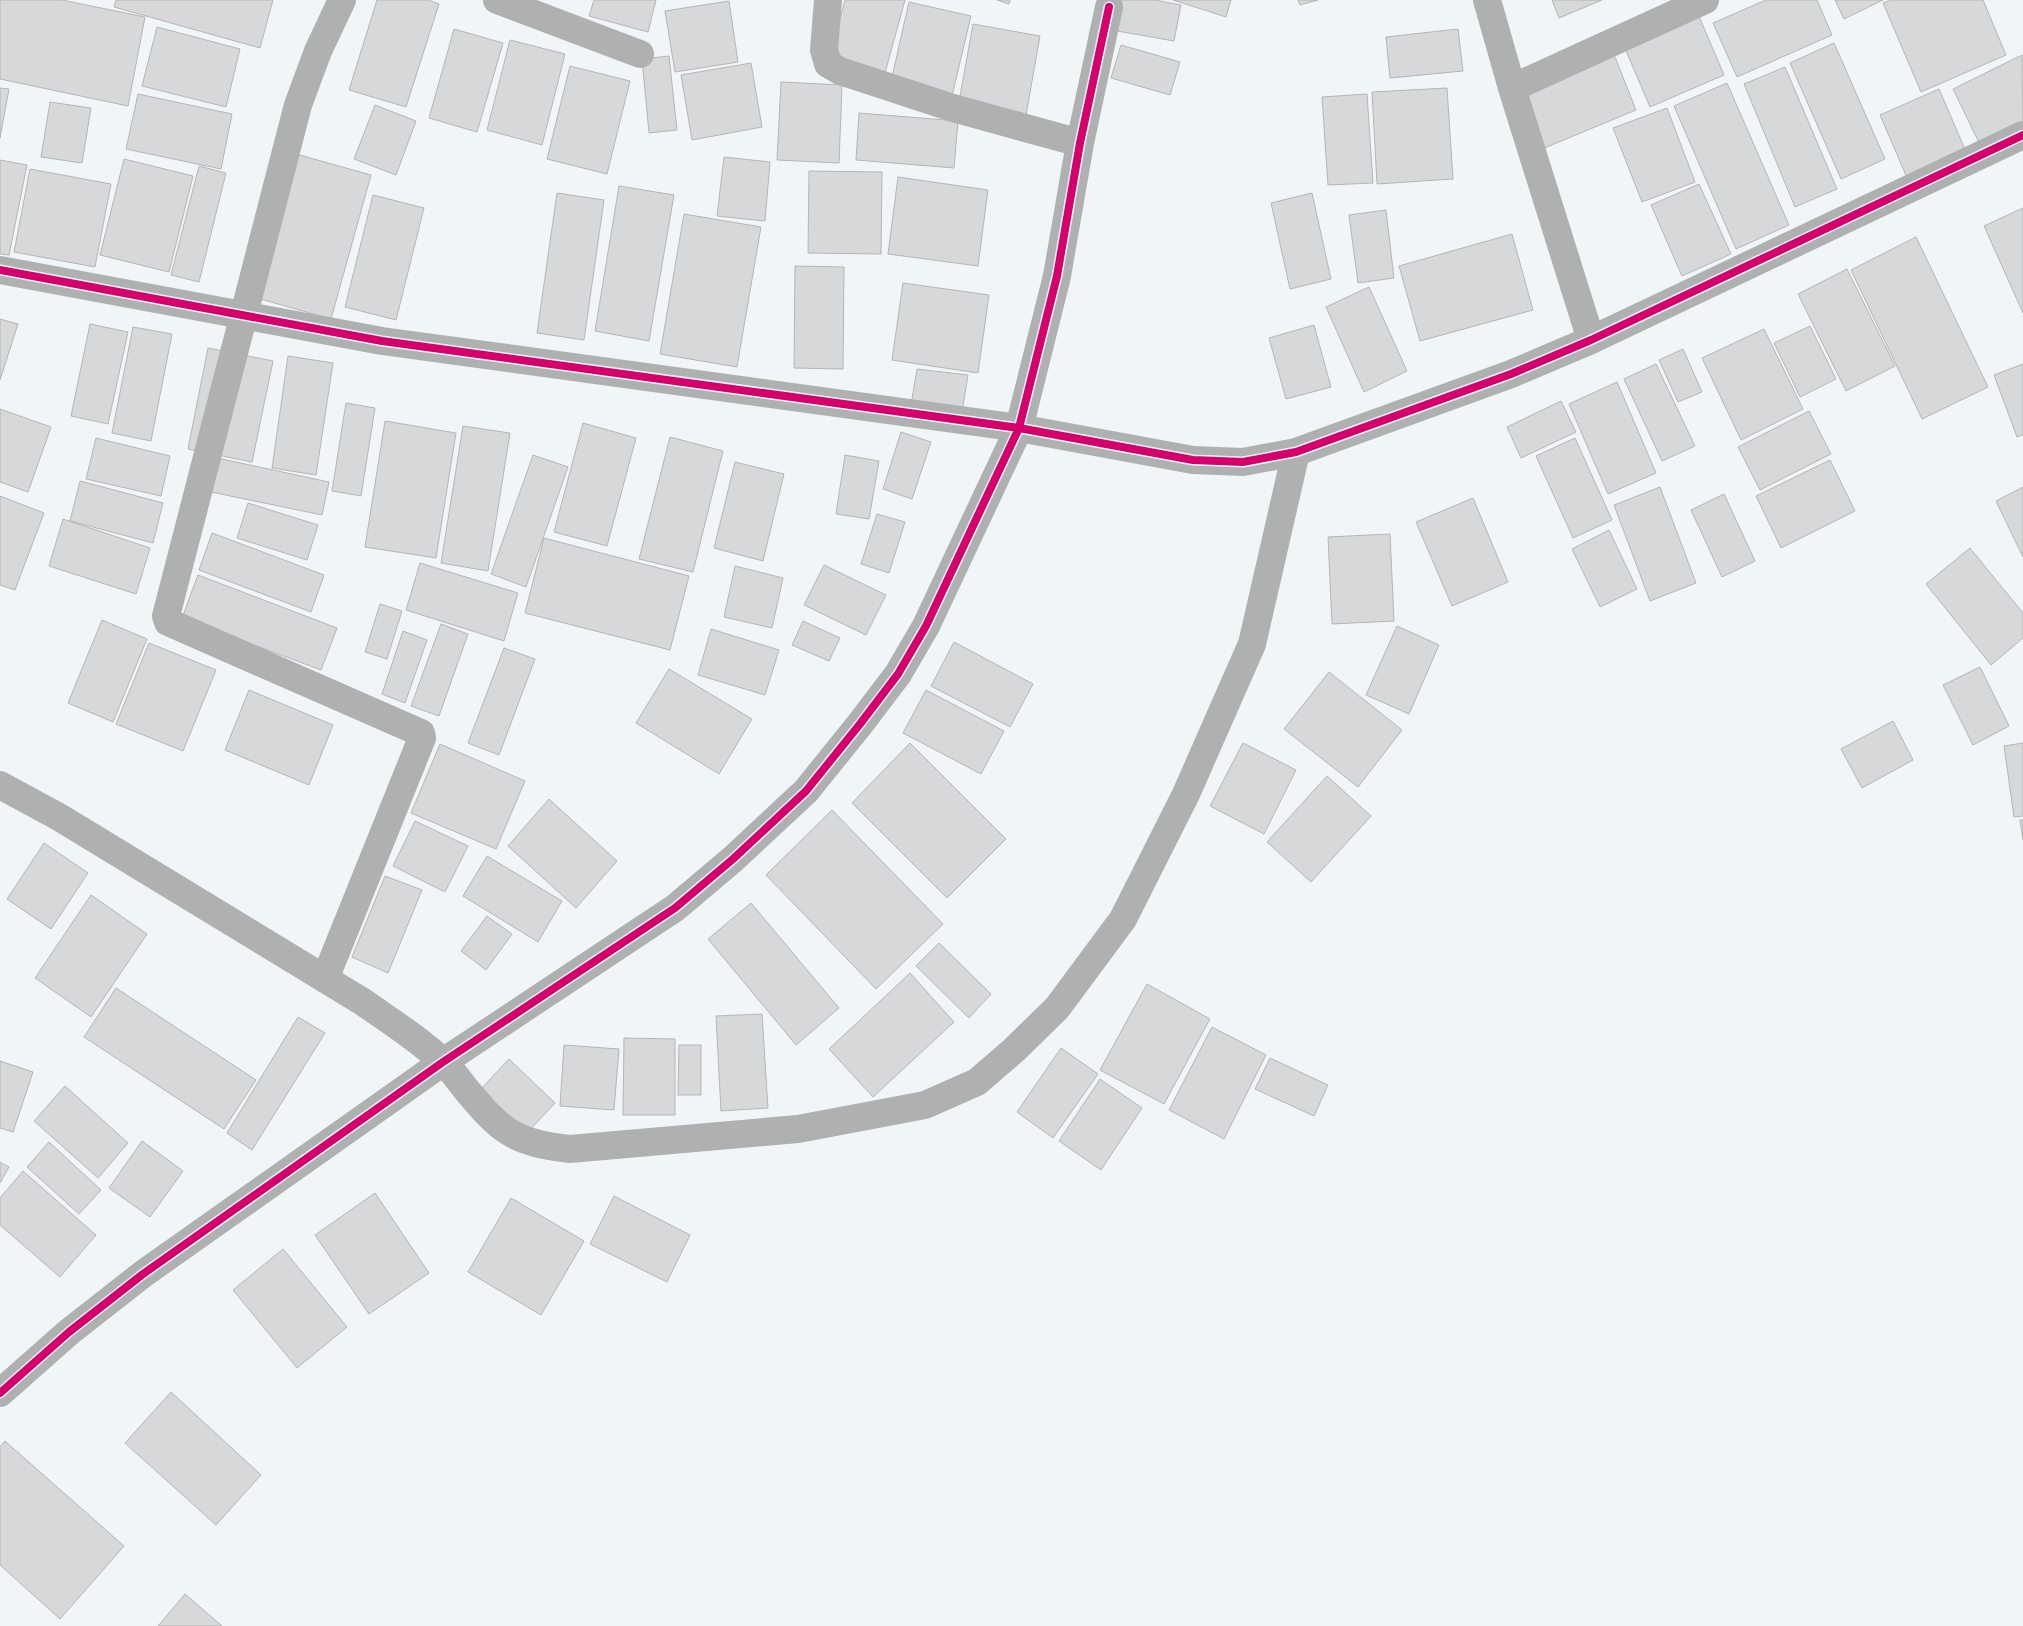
<svg xmlns="http://www.w3.org/2000/svg" width="2023" height="1626" font-family="Montserrat,sans-serif">
  <style>
    .building { fill: #d7d8d9; stroke: #b4b5b5 }
    .lines { fill: none; stroke-linecap: round; stroke-linejoin: round }
    .street { stroke: #afb1b1; stroke-width: 28 }
    .cycleway-casing { stroke: #ecf9fb; stroke-width: 11 }
    .cycleway { stroke: #d6006c; stroke-width: 8 }
  </style>
  <rect width="100%" height="100%" fill="#f0f6f8"/>
  <path class="building" d="M0 0H62L145 17 128 106 0 79Z
    M116 0H273L260 48 114 7Z
    M377 0H428L439 4 406 107 349 90Z
    M594 0H656L648 32 589 16Z
    M845 0H905L885 73 830 57Z
    M997 0H1010L1009 4Z
    M1122 0H1155L1181 5 1174 41 1117 31Z
    M1173 0H1231L1226 17Z
    M1298 0H1318L1300 5Z
    M1552 0H1602L1559 18Z
    M1766 0H1817L1832 35 1737 77 1713 23Z
    M1835 0H1883L1844 19Z
    M1891 0H1983L2006 55 1921 92 1883 3Z
    M729 1 738 62 675 72 665 11Z
    M909 2 971 16 951 100 890 86Z
    M1698 14 1724 75 1650 107 1624 46Z
    M973 24 1040 36 1026 115 959 102Z
    M157 27 240 49 226 107 142 86Z
    M454 29 503 43 477 132 429 118Z
    M1458 29 1463 71 1390 78 1386 37Z
    M510 40 565 54 542 145 487 130Z
    M1834 43 1885 159 1841 179 1790 63Z
    M1121 45 1180 62 1170 95 1111 78Z
    M1613 52 1636 110 1542 149 1519 91Z
    M2022 55 2023 137 1985 155 1953 89Z
    M669 56 677 130 649 133 642 59Z
    M751 63 762 127 692 140 681 75Z
    M570 66 630 81 607 174 547 159Z
    M1785 67 1837 189 1795 207 1744 84Z
    M781 82 842 85 839 163 777 160Z
    M1727 83 1789 225 1736 249 1674 106Z
    M0 88 9 89 0 138Z
    M1447 88 1453 179 1377 184 1372 92Z
    M1939 89 1967 154 1908 180 1880 115Z
    M138 94 232 114 221 169 126 149Z
    M1367 94 1373 183 1328 185 1322 97Z
    M50 102 91 108 82 163 41 157Z
    M375 105 416 121 396 175 354 159Z
    M1667 108 1695 182 1642 202 1613 128Z
    M859 113 958 121 954 168 856 160Z
    M296 154 371 175 331 319 257 298Z
    M724 157 770 162 765 221 717 216Z
    M124 159 193 176 169 272 100 255Z
    M0 160 27 165 9 255 0 254Z
    M199 166 226 173 199 282 171 275Z
    M30 169 111 184 95 267 14 252Z
    M809 171 882 172 881 254 808 253Z
    M898 177 988 190 978 266 888 254Z
    M1699 184 1731 254 1682 276 1651 205Z
    M619 186 674 195 649 341 595 331Z
    M557 193 604 200 584 340 537 333Z
    M1312 193 1331 279 1290 289 1271 203Z
    M373 195 424 208 396 320 345 307Z
    M2023 208V313L1984 226Z
    M1386 210 1394 278 1358 283 1349 215Z
    M684 214 761 227 737 367 660 354Z
    M1512 234 1533 310 1420 341 1399 266Z
    M1916 237 1988 387 1922 419 1851 270Z
    M795 266 844 267 843 369 794 368Z
    M1847 269 1895 366 1846 391 1798 294Z
    M903 283 989 295 978 373 892 360Z
    M1369 287 1407 371 1364 392 1326 307Z
    M0 319 18 324 0 380Z
    M90 324 128 332 108 424 71 416Z
    M1314 325 1331 387 1286 399 1269 338Z
    M1810 326 1836 379 1800 397 1774 343Z
    M133 327 172 334 151 441 112 433Z
    M1764 329 1803 409 1741 440 1702 358Z
    M208 348 273 361 252 462 188 449Z
    M1683 349 1702 392 1678 402 1659 360Z
    M288 356 333 363 316 475 272 468Z
    M1656 364 1695 446 1662 461 1624 379Z
    M2023 364V435L2017 437 1994 375Z
    M917 369 968 375 962 412 911 405Z
    M1617 382 1656 473 1608 494 1569 404Z
    M1561 401 1576 432 1521 458 1507 427Z
    M346 403 375 408 361 496 332 491Z
    M0 409 51 427 28 492 0 482Z
    M1809 411 1831 454 1760 490 1738 447Z
    M385 421 456 433 436 558 365 547Z
    M583 423 636 438 607 546 554 532Z
    M463 426 510 433 488 571 441 563Z
    M901 432 931 442 912 499 883 489Z
    M670 437 723 451 693 572 639 559Z
    M96 438 170 456 161 496 86 479Z
    M1575 438 1612 520 1573 538 1536 456Z
    M533 455 568 467 526 587 491 574Z
    M845 455 879 461 869 519 836 514Z
    M217 458 329 482 322 515 211 492Z
    M1830 460 1855 511 1781 548 1756 496Z
    M735 462 784 474 763 561 714 548Z
    M80 481 163 503 153 543 70 521Z
    M1660 487 1696 583 1650 601 1614 505Z
    M2023 487V557L1996 501Z
    M1724 494 1755 561 1722 577 1691 510Z
    M0 496 44 513 15 590 0 585Z
    M1473 498 1508 582 1452 606 1416 522Z
    M248 503 318 525 307 560 237 538Z
    M877 514 905 522 889 573 861 564Z
    M63 519 150 548 136 594 49 566Z
    M1609 530 1637 589 1600 607 1572 549Z
    M212 533 324 575 311 612 199 570Z
    M1390 534 1394 621 1332 624 1328 537Z
    M544 538 689 576 670 650 525 613Z
    M1970 548 2023 613V638L1991 665 1926 584Z
    M420 563 518 593 504 641 406 610Z
    M824 565 886 595 866 635 804 605Z
    M735 566 783 578 772 628 724 617Z
    M198 575 337 628 321 670 182 618Z
    M380 604 402 611 387 659 365 652Z
    M102 620 147 639 113 722 68 703Z
    M803 621 840 638 829 661 792 645Z
    M441 624 468 634 439 716 411 706Z
    M1397 626 1439 645 1409 714 1366 695Z
    M711 629 779 650 765 695 698 675Z
    M403 631 427 640 405 703 382 694Z
    M954 642 1033 684 1010 727 931 686Z
    M149 643 216 670 183 751 116 724Z
    M504 648 535 659 499 755 468 743Z
    M1980 667 2009 726 1973 745 1943 685Z
    M669 669 752 719 719 774 636 723Z
    M1329 672 1402 730 1358 787 1284 729Z
    M249 690 333 725 309 785 225 750Z
    M926 690 1004 731 981 774 903 733Z
    M1893 721 1913 760 1862 788 1841 749Z
    M910 743 1006 839 947 898 852 803Z
    M1243 743 1296 770 1264 834 1210 806Z
    M2023 743V816L2014 817 2004 746Z
    M440 744 525 781 496 849 411 813Z
    M1327 776 1371 816 1311 882 1267 842Z
    M549 799 617 861 576 908 508 846Z
    M832 810 943 924 876 989 766 875Z
    M2020 820H2023V840Z
    M415 821 468 846 445 892 393 866Z
    M44 843 88 873 51 929 7 899Z
    M487 856 562 901 538 942 463 896Z
    M385 876 422 890 388 973 352 957Z
    M91 895 147 934 91 1017 35 978Z
    M751 903 839 1008 796 1045 708 939Z
    M487 916 512 934 486 970 461 951Z
    M939 943 991 994 969 1018 916 966Z
    M910 973 954 1022 873 1097 829 1049Z
    M1147 984 1210 1019 1164 1104 1100 1070Z
    M116 988 256 1080 224 1129 84 1037Z
    M762 1014 768 1108 721 1111 716 1016Z
    M298 1017 325 1033 252 1150 227 1133Z
    M1212 1027 1266 1055 1224 1139 1169 1110Z
    M624 1038 675 1039V1115H623Z
    M564 1045 619 1049 614 1110 560 1106Z
    M679 1045H701V1095H678Z
    M1061 1048 1098 1074 1053 1138 1017 1112Z
    M1270 1058 1328 1085 1314 1116 1255 1089Z
    M509 1059 555 1103 527 1133 481 1089Z
    M0 1061 33 1072 13 1132 0 1128Z
    M1100 1079 1142 1108 1101 1170 1059 1141Z
    M65 1086 128 1143 98 1178 34 1121Z
    M142 1141 183 1171 150 1217 109 1188Z
    M49 1142 101 1190 79 1214 27 1167Z
    M0 1162 9 1167 0 1183Z
    M23 1171 96 1235 60 1277 0 1225V1198Z
    M375 1193 429 1273 369 1314 315 1235Z
    M614 1196 690 1235 667 1282 590 1244Z
    M511 1198 584 1241 541 1315 468 1272Z
    M283 1249 347 1327 297 1368 233 1290Z
    M171 1392 261 1475 216 1525 125 1443Z
    M5 1441 124 1546 60 1619 0 1565V1447Z
    M185 1594 222 1626H158Z"/>
  <g class="lines">
    <path class="street" d="M497 0 640 54
      M828 0 824 50 828 64 840 71 953 108 1080 143
      M1487 0 1512 88 1591 340
      M1512 88 1705 0
      M0 270 382 341 1019 428 1193 460 1243 462 1296 452 1511 374 1591 340 2023 135
      M0 785 59 817 363 1002C390 1021 419 1039 443 1062 451 1069 458 1079 465 1088 500 1130 513 1143 570 1149L798 1129 925 1105 977 1082 1014 1050 1057 1008 1123 919 1186 794 1252 644 1296 452
      M325 979 422 738 421 733 168 622 166 616 298 105 318 51 342 0
      M0 1393 69 1332 143 1274 443 1062 675 908 733 859 806 791 860 724 898 674 926 626 1019 428 1057 276 1080 143 1109 7"/>
    <defs>
      <path id="cycleway" d="M0 270 382 341 1019 428 1193 460 1243 462 1296 452 1511 374 1591 340 2023 135
        M0 1393 69 1332 143 1274 443 1062 675 908 733 859 806 791 860 724 898 674 926 626 1019 428 1057 276 1080 143 1109 7"/>
    </defs>
    <use href="#cycleway" class="cycleway-casing"/>
    <use href="#cycleway" class="cycleway"/>
  </g>
</svg>
